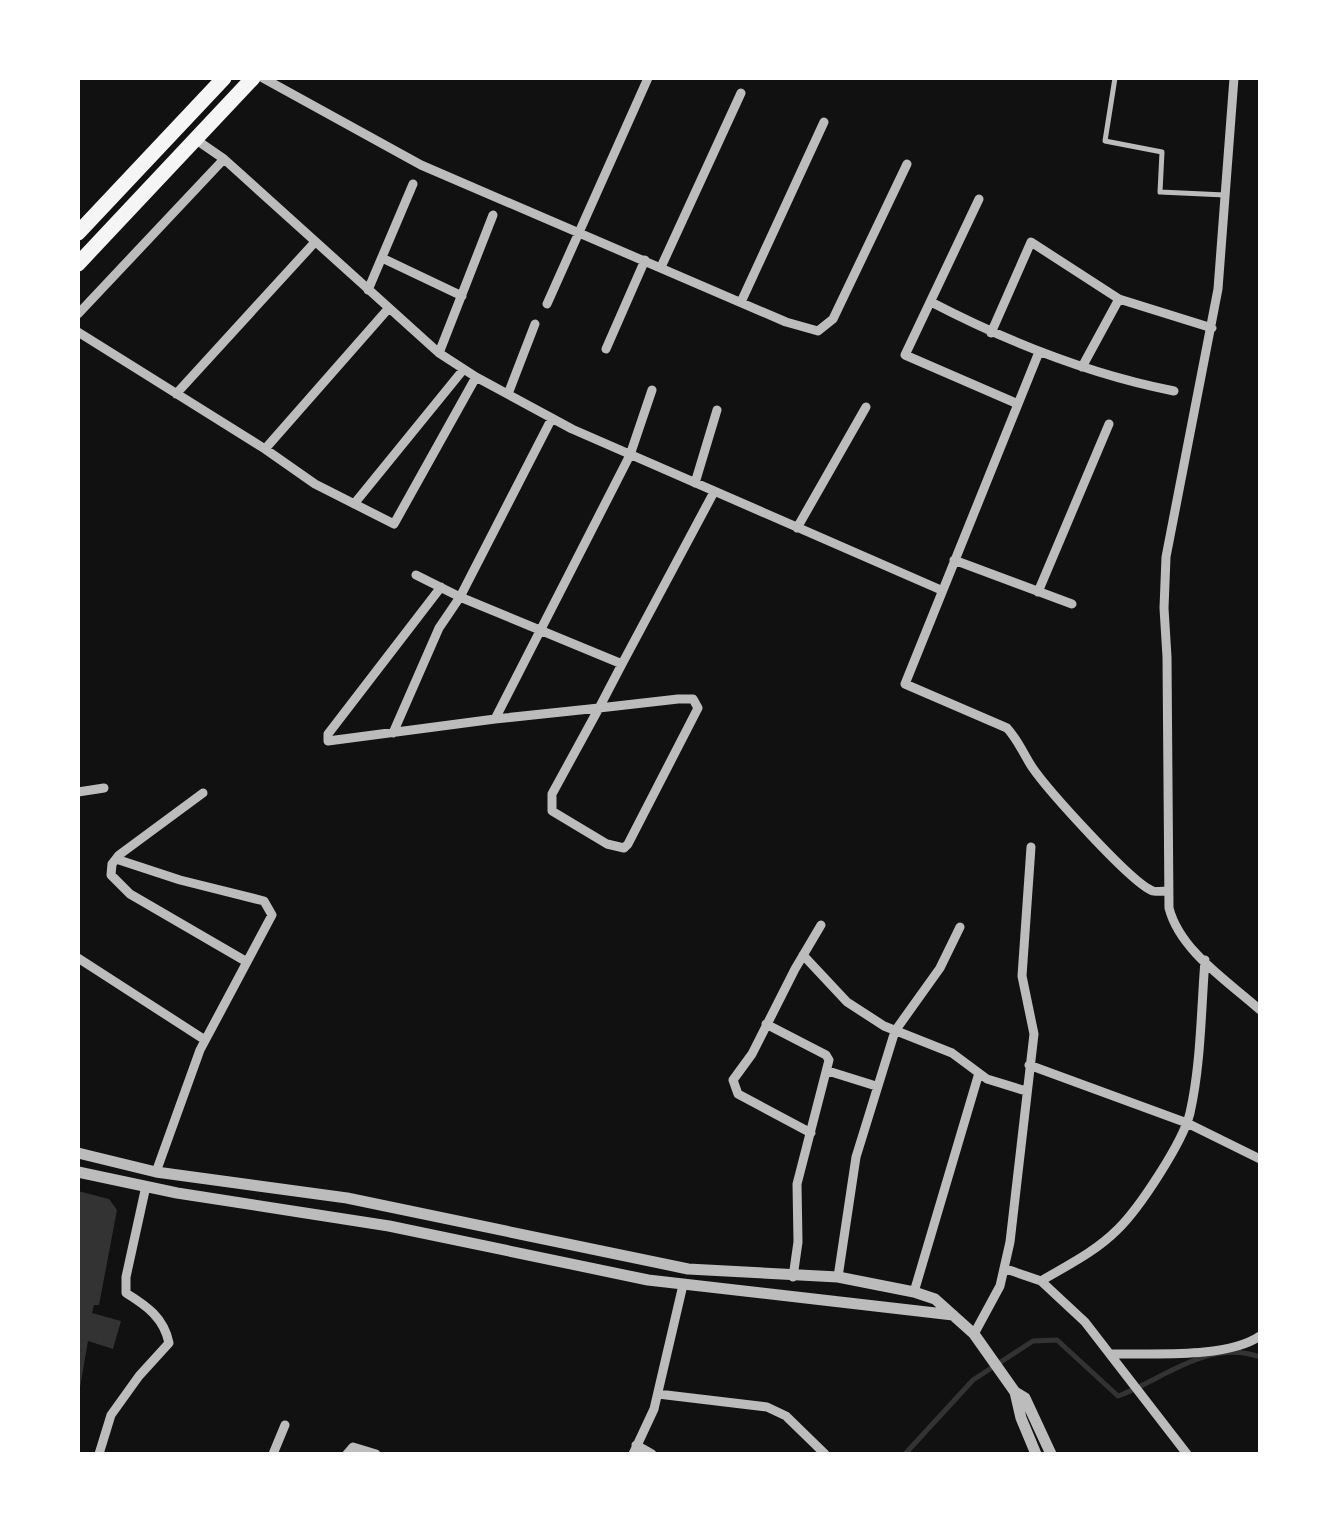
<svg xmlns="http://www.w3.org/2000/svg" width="1338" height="1532" font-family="'Crimson Pro',serif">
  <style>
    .water { fill: #333 }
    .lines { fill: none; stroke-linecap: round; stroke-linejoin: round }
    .stream { stroke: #333; stroke-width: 5 }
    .service { stroke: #bcbcbc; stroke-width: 5 }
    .minor { stroke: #bcbcbc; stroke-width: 9 }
    .tertiary { stroke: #bcbcbc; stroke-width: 11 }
    .primary { stroke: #f5f5f5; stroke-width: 15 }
  </style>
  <rect width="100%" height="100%" fill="#111"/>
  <path class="water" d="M78 1191 109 1199 117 1210 99 1305H94L92 1313 121 1321 113 1349 88 1341 78 1399Z"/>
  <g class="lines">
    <path class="stream" d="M905 1454 973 1380 1033 1341 1057 1340 1118 1396C1164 1379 1209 1338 1260 1357"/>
    <path class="service" d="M1115 78 1105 141 1162 152 1160 192 1225 195"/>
    <path class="minor" d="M263 78 421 165 786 322 818 331 833 319 907 164
      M1234 78 1218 289 1166 557 1164 608 1167 657 1169 908C1180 951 1229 982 1260 1010
      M195 139 224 159 439 353 476 377 572 429 941 590
      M979 199 905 355 1018 404
      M382 258 462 296
      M661 267 741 93
      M368 290 413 184
      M741 302 824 122
      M931 302C1008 342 1088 374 1174 391
      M547 304 648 78
      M78 314 224 159
      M78 332 265 449 388 309
      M991 333 1031 242 1119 299
      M606 349 645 260
      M1039 352 905 684 1007 728C1018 740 1023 753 1032 767 1047 789 1132 884 1153 891 1154 892 1168 891 1169 891
      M439 353 493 215
      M1082 367 1119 299 1212 328
      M176 394 315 242
      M508 394 535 324
      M552 418 460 597 622 664 714 492
      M265 449 315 484 394 524 476 377
      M695 483 717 410
      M354 504 463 370
      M797 528 866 407
      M954 560 1072 604
      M441 587 328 734V741L495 719 630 455 652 390
      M1038 592 1109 424
      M678 699H693L698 708 628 844 624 848 607 844 552 811V794L599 708Z
      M495 719 599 708 622 664
      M393 733 439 628 460 597 416 575
      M78 792 104 788
      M203 793 119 855 112 864 111 875 130 894 247 962
      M116 859 180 880 264 901 272 915 200 1050 156 1172
      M803 955 847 1002 884 1026 952 1053 987 1079 1026 1091
      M78 958 205 1040
      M766 1024 826 1055 829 1060 797 1184 798 1242 793 1277
      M1029 1065 1187 1123 1260 1159
      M828 1071 876 1086
      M811 1133 738 1094 733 1080 752 1054 795 969 821 925
      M1006 1269 1041 1281 1085 1322 1187 1454
      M838 1277 856 1157 895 1031 940 968 960 927
      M1041 1281C1066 1266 1095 1252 1117 1230 1139 1209 1183 1142 1190 1113 1201 1064 1201 1011 1205 960
      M914 1292 979 1073
      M974 1334 1000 1286 1010 1242 1034 1034 1022 976 1031 847
      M1112 1354C1153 1353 1226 1359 1260 1336
      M658 1394 767 1407 786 1416 825 1454
      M636 1445 652 1454
      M99 1454 111 1415 139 1376 169 1343C164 1318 147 1306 126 1293V1277L146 1186
      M273 1454 285 1425
      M347 1454 353 1447 376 1454
      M633 1454 654 1409 683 1285"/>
    <path class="tertiary" d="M78 1153 156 1172 347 1198 688 1269 838 1277 914 1292 935 1299 974 1334 1015 1392 1025 1398 1051 1454
      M78 1172 177 1193 389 1226 648 1280 953 1315
      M1015 1392 1021 1418 1036 1454"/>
    <path class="primary" d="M78 233 224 78
      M78 264 253 78"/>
  </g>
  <rect width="1338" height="1532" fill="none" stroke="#ffffff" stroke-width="160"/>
</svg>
